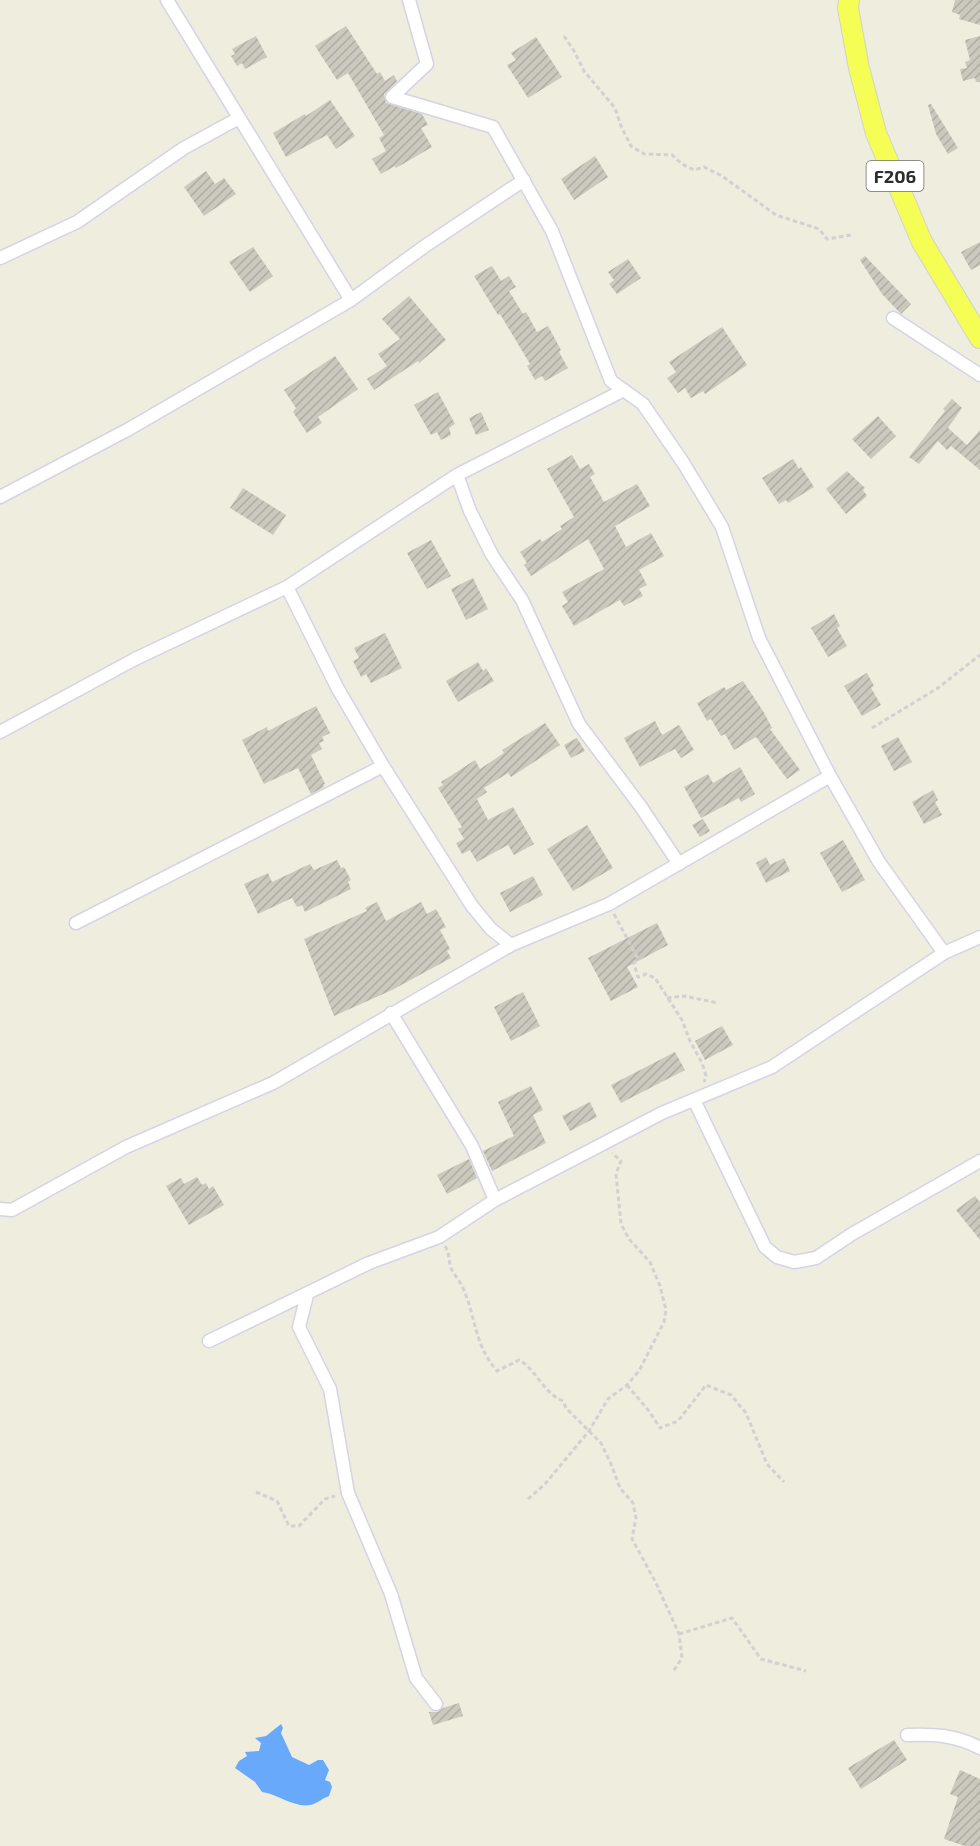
<svg xmlns="http://www.w3.org/2000/svg" width="980" height="1846" font-family="'Exo 2',sans-serif">
  <style>
    .water { fill: #68a9fb }
    .building { fill: url(#building-hatch) }
    .lines { fill: none; stroke-linecap: round; stroke-linejoin: round }
    .street-casing { stroke: #d5d3e6; stroke-width: 15 }
    .primary-casing { stroke: #d1d1d1; stroke-width: 22 }
    .path { stroke: #d1d1d1; stroke-width: 3; stroke-dasharray: 4.5 3; stroke-linecap: butt }
    .street { stroke: #fff; stroke-width: 12 }
    .primary { stroke: #f5fe54; stroke-width: 20 }
    .labels { text-anchor: middle; dominant-baseline: central; stroke-width: 6; stroke-linejoin: round; paint-order: stroke }
    .shield { fill: #fff; stroke: #6c6c6c; stroke-width: 1.5 }
    .shield-label { font-size: 18px; font-weight: bold; fill: #2d2d2d }
  </style>
  <defs>
    <pattern id="building-hatch" width="6" height="6" patternUnits="userSpaceOnUse" patternTransform="scale(1.5)"><rect width="6" height="6" fill="#cbc9bd"/><path d="M-1 1l2-2M0 6l6-6M5 7l2-2" fill="none" stroke="#afada3"/></pattern>
  </defs>
  <rect width="100%" height="100%" fill="#efedde"/>
  <path class="water" d="M281 1724 283 1728 281 1733 292 1757 309 1765 318 1760H323L329 1770 325 1780 330 1782 332 1787 329 1796C323 1798 316 1804 310 1805 295 1808 277 1794 262 1792L255 1782 235 1768 239 1761 247 1756 245 1752 259 1751 261 1743 255 1738 266 1736Z"/>
  <path class="building" d="M955 0H980V25L959 19 960 15 952 12Z
    M346 26 377 74 380 72 385 81 394 75 397 81 384 94 386 103 422 114 428 125 421 128 432 147 396 168 395 166 381 174 372 159 386 151 379 138 384 135 348 73 337 80 315 46Z
    M256 36 267 57 245 69 242 63 237 66 231 56 235 54 232 49Z
    M980 36V82H976L975 78 963 81 960 69 967 68 965 62 970 60 965 40Z
    M536 37 562 77 528 98 507 65 516 60 511 53Z
    M330 100 355 136 336 149 327 135 286 157 273 133 305 114 306 116Z
    M931 104 958 148 948 154 936 134 928 105Z
    M595 156 608 177 574 200 561 179Z
    M206 171 215 184 224 178 236 194 204 216 184 187Z
    M980 242V265L971 270 961 252Z
    M253 247 273 276 250 292 229 262Z
    M865 256 911 304 901 314 882 294 860 260Z
    M628 259 641 278 617 294 609 284 614 280 608 272Z
    M492 266 501 281 509 276 516 287 509 291 523 314 526 312 537 332 548 326 561 350 559 352 568 368 545 381 542 376 535 380 527 366 530 364 500 314 498 315 474 276Z
    M409 296 446 340 419 363 418 361 374 390 367 379 387 366 378 354 400 339 382 319Z
    M722 327 747 365 705 394 703 391 691 398 685 388 678 393 667 378 676 372 669 362Z
    M335 356 358 389 318 417 322 423 307 433 293 412 296 408 284 390Z
    M438 392 455 424 449 428 451 435 441 440 437 432 431 435 414 405Z
    M952 399 962 408 948 428 967 445 980 430V470L951 446 947 450 938 441 919 464 909 457 945 411 943 409Z
    M481 412 489 430 476 435 469 418Z
    M878 416 896 436 871 459 852 439Z
    M572 455 580 469 589 464 595 474 590 477 604 502 637 484 650 506 615 526 626 547 651 533 664 556 639 570 647 585 639 589 643 596 624 606 620 600 574 626 562 606 568 602 562 592 604 569 588 539 531 576 524 565 527 563 520 552 540 539 542 542 562 529 560 526 574 517 547 469Z
    M793 459 799 469 801 467 814 487 788 503 786 500 779 504 762 478Z
    M847 471 865 488 863 490 867 496 846 514 826 489Z
    M243 488 286 515 273 535 230 508Z
    M431 540 451 576 427 589 407 553Z
    M473 578 488 609 466 620 451 589Z
    M834 614 840 626 837 628 847 646 828 657 811 628Z
    M385 633 402 668 371 683 366 674 361 677 353 661 359 658 354 648Z
    M478 662 483 671 486 668 494 681 458 702 446 681Z
    M867 673 874 686 871 688 881 705 862 716 844 686Z
    M743 681 763 711 772 728 770 729 800 770 787 779 756 737 734 750 725 734 721 736 711 719 707 721 697 703 724 687 726 690Z
    M316 706 330 733 322 737 324 741 319 743 322 749 311 755 325 784 323 785 324 787 311 794 298 768 264 784 242 740 267 727 268 731Z
    M655 721 662 735 679 725 694 750 681 758 675 749 640 767 624 738Z
    M545 723 560 745 511 777 508 773 484 788 487 792 477 799 488 820 513 807 534 844 514 855 508 845 477 862 470 850 462 854 456 843 464 839 458 829 462 827 438 788 443 785 441 782 475 760 480 769 504 753 502 750Z
    M898 737 912 762 894 771 881 746Z
    M577 738 585 751 571 758 564 745Z
    M740 767 755 794 741 802 739 798 701 818 684 787 708 774 713 783Z
    M933 790 938 800 935 802 942 815 924 824 912 802Z
    M703 819 710 831 700 837 692 825Z
    M587 825 613 868 573 891 547 849Z
    M843 840 865 880 842 892 820 853Z
    M766 857 770 865 784 858 790 871 766 883 756 863Z
    M337 860 341 868 344 867 351 880 348 882 351 889 305 912 302 905 297 907 292 898 258 914 244 884 268 873 272 882 310 864 314 870Z
    M533 876 543 895 510 912 500 893Z
    M377 902 386 921 421 902 427 914 436 909 446 927 440 930 450 949 447 951 451 958 392 990 334 1016 304 939 367 911 365 908Z
    M657 923 668 945 627 967 638 987 611 1001 588 958Z
    M523 992 540 1026 511 1041 494 1007Z
    M722 1026 733 1045 705 1060 695 1041Z
    M675 1052 685 1070 621 1103 611 1085Z
    M531 1086 543 1110 533 1115 546 1143 492 1171 483 1151 514 1136 498 1102Z
    M590 1102 597 1117 570 1131 562 1116Z
    M469 1159 477 1178 447 1194 437 1175Z
    M197 1177 202 1185 206 1183 209 1189 213 1186 224 1205 189 1225 166 1186 181 1178 184 1184Z
    M975 1196 980 1202V1240L956 1210Z
    M459 1703 463 1716 433 1725 429 1712H438L443 1708Z
    M894 1740 907 1760 861 1789 848 1768Z
    M960 1770 980 1779V1846H965L944 1839 958 1797 950 1794Z"/>
  <g class="lines">
    <defs>
      <path id="street" d="M167 0 351 300
        M392 97 493 127 552 231 611 381 643 404 684 464 722 527 759 638 830 776 879 862 944 953
        M392 97 427 64 409 0
        M0 258 77 222 184 148 239 118
        M893 318 980 375
        M457 475 470 511 492 555 522 600 579 724 641 807 679 864
        M0 497 129 429 351 300 425 246 524 180
        M287 587 338 689 383 766 472 906 491 929 511 945
        M0 732 135 659 287 587 457 475 624 390
        M76 923 383 766
        M391 1013 472 1146 495 1200
        M694 1100 765 1247 777 1257 794 1262 816 1258 852 1234 980 1161
        M0 1209 12 1210 126 1147 273 1083 511 945 609 904 830 776
        M307 1295 299 1327 330 1389 348 1493 391 1594 416 1678 436 1704
        M209 1341 369 1263 439 1237 495 1200 662 1113 772 1067 944 953 980 937
        M907 1735C934 1734 956 1735 980 1748"/>
      <path id="primary" d="M849 0 848 8 859 68 876 133 922 242 980 338"/>
    </defs>
    <use href="#street" class="street-casing"/>
    <use href="#primary" class="primary-casing"/>
    <path class="path" d="M564 36 574 51 584 71 615 108 621 126 631 146 644 154 672 155 682 164 694 170 704 167 722 176 776 215 819 229 827 239 851 235
      M872 728 938 688 980 655
      M614 914 637 957 634 964 638 977 646 974 655 978 682 1020 690 1041 702 1063 706 1076 704 1082
      M667 998 684 996 718 1003
      M445 1246C450 1253 448 1260 451 1268 454 1275 460 1281 463 1288 477 1320 473 1342 497 1371L519 1360C537 1370 542 1392 563 1401L566 1408 601 1443 611 1464 620 1488 633 1503 636 1518 632 1539 656 1583 679 1634 682 1658 674 1670
      M627 1385 649 1411 660 1428 678 1421 706 1385 731 1395 746 1413 767 1464 784 1482
      M256 1492 277 1501 289 1526H299L325 1499 335 1496
      M528 1499 545 1484 589 1431 608 1399 627 1385 639 1371 664 1322 666 1310 660 1286 650 1262 629 1239 621 1224 616 1174 621 1161 612 1153
      M679 1634 732 1618 761 1659 806 1671"/>
    <use href="#street" class="street"/>
    <use href="#primary" class="primary"/>
  </g>
  <g class="labels">
    <rect class="shield" x="866.5" y="161" width="57" height="30" rx="4.5"/>
    <g class="shield-label">
      <text x="895" y="176">F206</text>
    </g>
  </g>
</svg>
